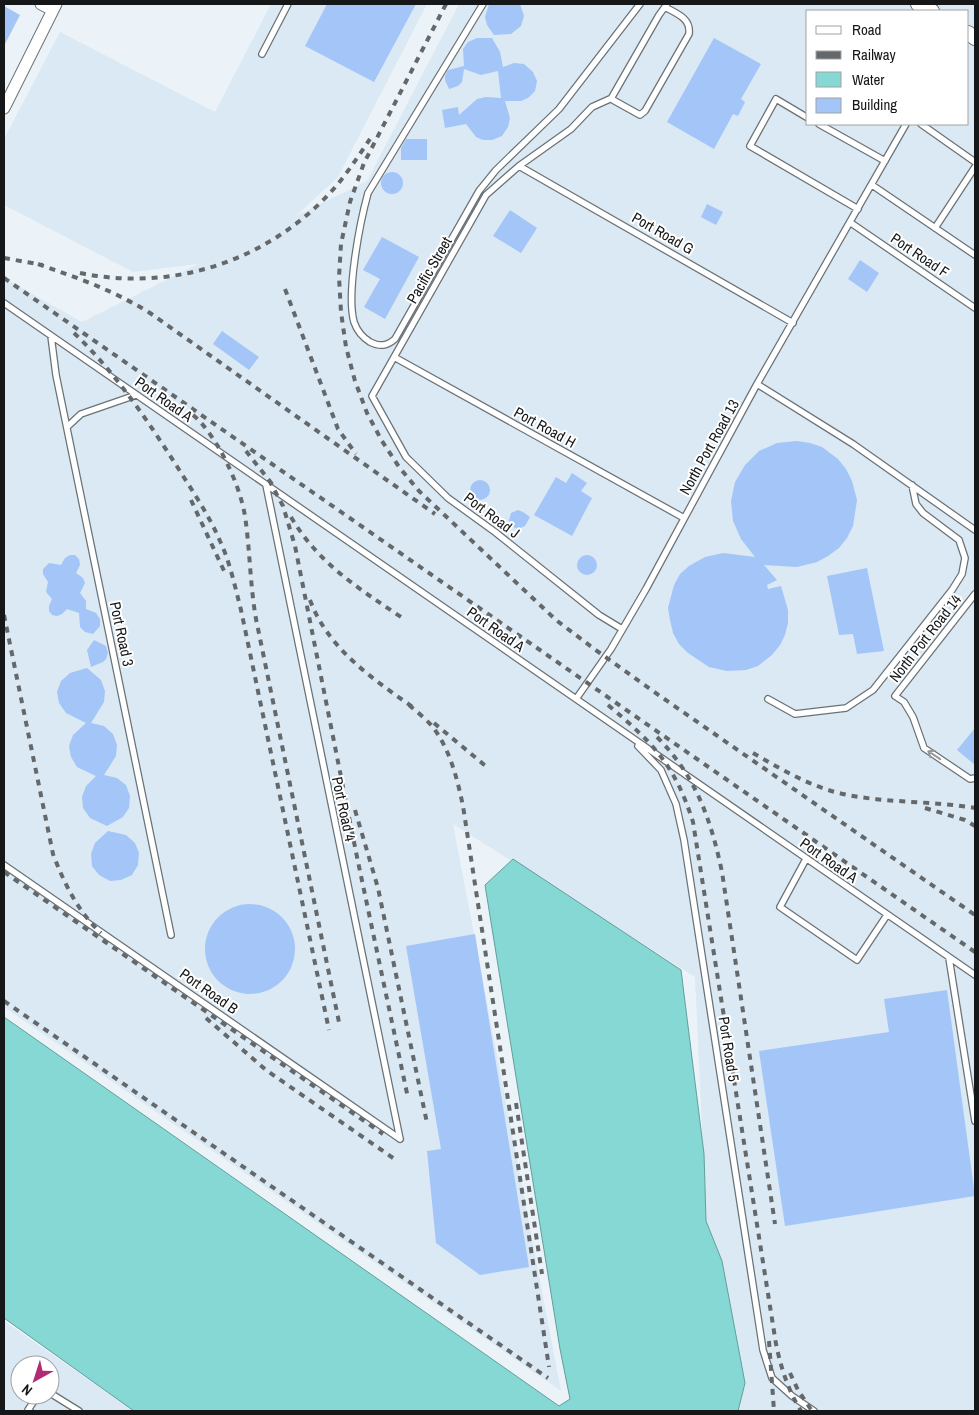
<svg xmlns="http://www.w3.org/2000/svg" width="979" height="1415" font-family="'Archivo Narrow',sans-serif">
  <style>
    .built { fill: #dae9f3; fill-rule: evenodd }
    .water { fill: #85d8d3; stroke: #639e9b }
    .building { fill: #a4c5f8 }
    .lines { fill: none; stroke-linecap: round; stroke-linejoin: round }
    .service-casing { stroke: #6b7276; stroke-width: 8 }
    .minor-casing { stroke: #6b7276; stroke-width: 13 }
    .tertiary-casing { stroke: #6b7276; stroke-width: 16 }
    .service { stroke: #fff; stroke-width: 5.5 }
    .minor { stroke: #fff; stroke-width: 11 }
    .tertiary { stroke: #fff; stroke-width: 14 }
    .rail { stroke: #64686b; stroke-width: 4; stroke-dasharray: 6 6; stroke-linecap: butt }
    .oneway { stroke: #969798 }
    .labels { text-anchor: middle; dominant-baseline: central; stroke-width: 4; stroke-linejoin: round; paint-order: stroke }
    .street-label { font-size: 15px; fill: #151719; stroke: #fff }
  </style>
  <rect width="100%" height="100%" fill="#ebf3f8"/>
  <path class="built" d="M271 4H427L338 177 296 216 367 181 459 4H975V1411H715L695 977 453 824 561 1391 4 1007V278L82 322 198 264 133 272 4 205V139L60 32 215 112ZM808 11H968V124H808Z
    M4 1321 134 1411H4ZM20 1365H50V1395H20Z"/>
  <path class="water" d="M513 859 681 970 704 1154 706 1221 722 1261 745 1383 738 1411H134L4 1318V1017L559 1406 570 1399 560 1349 485 885Z"/>
  <path class="building" d="M327 4H416L374 82 305 46Z
    M489 4H520L524 16 521 26 511 34 494 35 487 25 485 17Z
    M4 6 20 15 4 46Z
    M477 38H492L500 52 503 67 514 63 524 64 533 72 537 81 535 91 528 98 521 101H505L510 118 508 127 502 136 492 140H483L476 137 466 124 445 128 442 110 458 107 459 115 477 99 486 97 501 98 498 71 481 75 464 69 462 82 458 86 449 89 445 80V76L448 70 464 66 463 49 468 42Z
    M714 38 761 64 741 99 745 102 738 116 733 114 714 149 667 122Z
    M406 139H427V160H401V148Z
    M381 183a11 11 0 1 1 22 0a11 11 0 1 1-22 0Z
    M707 204 723 212 716 225 701 217Z
    M510 210 537 228 521 253 493 236Z
    M382 237 419 257 385 319 364 307 380 279 363 270Z
    M860 260 879 273 867 292 848 279Z
    M222 331 259 357 249 370 213 344Z
    M797 441 810 443 822 447 838 459 846 469 852 481 857 500 853 526 847 538 839 548 828 556 817 562 797 567 764 565 777 580 767 585 768 589 781 586 788 610V623L785 635 780 645 772 655 758 666 746 670 727 671 709 667 688 653 679 644 673 633 670 620 668 608 674 585 680 574 689 566 705 557 723 553 755 557 741 539 733 521 731 501 735 482 745 465 759 451 777 443Z
    M572 473 587 483 581 491 592 498 572 536 534 515 556 477 566 483Z
    M470 490a10 10 0 1 1 20 0a10 10 0 1 1-20 0Z
    M518 510 523 512 530 517 525 526 518 529 511 526 509 520 511 513Z
    M70 555H75L79 559 80 565 76 573 83 578 85 583 80 593 86 601V609L96 613 100 619V626L93 634 85 632 80 627 79 613 67 609 62 614 57 616 52 615 49 611V606L52 599 46 592 48 582 43 574V569L49 563 61 565 65 558Z
    M577 565a10 10 0 1 1 20 0a10 10 0 1 1-20 0Z
    M867 568 884 651 857 654 853 634 839 635 827 576Z
    M94 640 106 646 108 653 106 659 103 662 91 667 87 650Z
    M87 668 101 680 105 691 104 702 91 723 104 726 113 734 117 745 116 756 104 775 117 778 126 785 130 796 129 808 123 817 107 826 90 818 83 808 82 797 86 786 96 776 77 767 71 757 69 746 73 735 86 723 66 713 59 703 57 692 61 681 70 673Z
    M975 728V765L957 750Z
    M108 831 126 835 135 843 139 853 138 865 132 875 121 880 110 881 99 875 92 866 91 854 95 843Z
    M205 949a45 45 0 1 1 90 0a45 45 0 1 1-90 0Z
    M475 934 529 1267 480 1275 436 1243 427 1151 441 1149 406 946Z
    M947 990 975 1196 785 1226 759 1051 889 1032 884 999Z"/>
  <g class="lines">
    <defs>
      <path id="service" d="M483 4 368 193C360 222 346 293 354 322 357 331 362 337 370 342 380 347 387 346 395 339L479 191 496 170 559 109 640 4
        M665 7C677 14 691 18 689 34L645 111 640 115 613 100 612 97 659 15 667 4
        M262 54 288 4
        M612 98 592 107 571 129 519 166 486 195 372 396 406 457 448 498 495 532 599 615 622 629
        M808 118 776 99 750 146 858 209
        M819 124 885 161
        M921 124 975 162
        M519 166 793 323
        M872 185 975 255
        M851 223 975 308
        M935 228 975 167
        M4 303 975 975
        M51 336 56 375 171 935
        M394 357 684 518
        M757 384 853 444 975 530
        M67 427 81 414 136 395
        M266 485 400 1139
        M975 594 895 696 904 702 913 717 924 748 970 779 975 778
        M576 699 611 649 646 589 757 384 906 124
        M768 699 795 714 846 708 873 690 952 590 962 574 965 558 959 540 923 513 916 504 912 485
        M638 746 661 770 676 804 684 840 763 1350 772 1378 792 1396 814 1411
        M806 859 780 907 857 960 887 915
        M4 865 400 1139
        M949 958 975 1121
        M50 1393 79 1411
        M30 1411 28 1410 38 1395"/>
      <path id="minor" d="M41 4 53 10
        M4 108 56 4"/>
      <path id="tertiary" d="M918 4 932 11
        M968 33 975 38"/>
    </defs>
    <use href="#service" class="service-casing"/>
    <use href="#minor" class="minor-casing"/>
    <use href="#tertiary" class="tertiary-casing"/>
    <use href="#service" class="service"/>
    <use href="#minor" class="minor"/>
    <use href="#tertiary" class="tertiary"/>
    <path class="rail" d="M446 4 364 163 350 202 341 244 339 277 341 312 346 347 355 381 367 413 382 441 399 467 419 491 556 620 597 651 660 696 975 915
      M4 258 43 265
      M38 264C78 278 113 290 150 313L435 514
      M80 273C171 292 265 262 329 194 345 177 357 158 370 139
      M4 278 975 952
      M285 289 338 429 356 454
      M74 333C115 372 148 421 178 468 193 492 209 515 220 541 230 562 235 587 241 610L329 1030
      M193 415C204 424 212 437 219 448 231 469 241 493 245 516 250 550 250 585 256 619L340 1027
      M246 451 272 484
      M269 480 283 506 295 546 357 857 408 1098
      M191 500 225 573
      M291 517C318 563 358 588 401 617
      M310 600C328 649 373 679 414 708
      M4 615 53 854C64 883 78 912 101 933
      M409 705C416 711 425 718 432 726 450 749 457 778 463 806L549 1367
      M608 705C653 743 675 765 693 822L776 1344C781 1368 788 1390 801 1411
      M434 723 488 768
      M657 737C696 776 711 820 722 872L775 1224
      M753 753C779 768 806 784 835 792 881 804 929 800 975 808
      M925 808 965 820 975 826
      M355 810 378 888 427 1123
      M4 872 383 1134
      M4 1001 548 1378
      M206 1018 266 1070 396 1160
      M516 1103 542 1274
      M769 1341 774 1411
      M790 1373 798 1390 812 1411"/>
  </g>
  <defs><path id="oneway-shaft" d="M-6 0H5M1.5-3L5.5 0L1.5 3" fill="none" stroke-width="1.6" stroke-linecap="round" stroke-linejoin="round" transform="scale(1.25)"/></defs>
  <use class="oneway" href="#oneway-shaft" transform="translate(934 755) rotate(-146)"/>
  <g class="labels">
    <g class="street-label">
      <text transform="translate(663 233) rotate(30)">Port Road G</text>
      <text transform="translate(920 255) rotate(34)">Port Road F</text>
      <text transform="translate(429 270) rotate(-60)">Pacific Street</text>
      <text transform="translate(164 399) rotate(35)">Port Road A</text>
      <text transform="translate(545 427) rotate(29)">Port Road H</text>
      <text transform="translate(709 447) rotate(-61)">North Port Road 13</text>
      <text transform="translate(492 515) rotate(37)">Port Road J</text>
      <text transform="translate(496 629) rotate(35)">Port Road A</text>
      <text transform="translate(122 634) rotate(78)">Port Road 3</text>
      <text transform="translate(925 638) rotate(-52)">North Port Road 14</text>
      <text transform="translate(344 809) rotate(78)">Port Road 4</text>
      <text transform="translate(829 860) rotate(35)">Port Road A</text>
      <text transform="translate(209 991) rotate(35)">Port Road B</text>
      <text transform="translate(729 1049) rotate(81)">Port Road 5</text>
    </g>
  </g>
  <rect width="979" height="1415" fill="none" stroke="#151719" stroke-width="10"/>
  <rect x="806" y="10" width="162" height="115" fill="#ffffff" stroke="#a1a2a3"/>
  <rect x="816" y="26" width="25" height="8" fill="#ffffff" stroke="#a1a2a3"/>
  <text x="852" y="35" font-size="15" fill="#151719">Road</text>
  <rect x="816" y="51" width="25" height="8" fill="#64686b" stroke="#a1a2a3"/>
  <text x="852" y="60" font-size="15" fill="#151719">Railway</text>
  <rect x="816" y="72" width="25" height="15" fill="#85d8d3" stroke="#a1a2a3"/>
  <text x="852" y="85" font-size="15" fill="#151719">Water</text>
  <rect x="816" y="98" width="25" height="15" fill="#a4c5f8" stroke="#a1a2a3"/>
  <text x="852" y="110" font-size="15" fill="#151719">Building</text>
  <g transform="translate(35 1380) rotate(219)"><circle r="24" fill="#ffffff" stroke="#a1a2a3"/>
  <path d="M0-4L9 19L0 12L-9 19Z" fill="#b02d76"/>
  <text y="-8" font-size="14" font-weight="bold" text-anchor="middle" fill="#151719">N</text>
  </g>
</svg>
